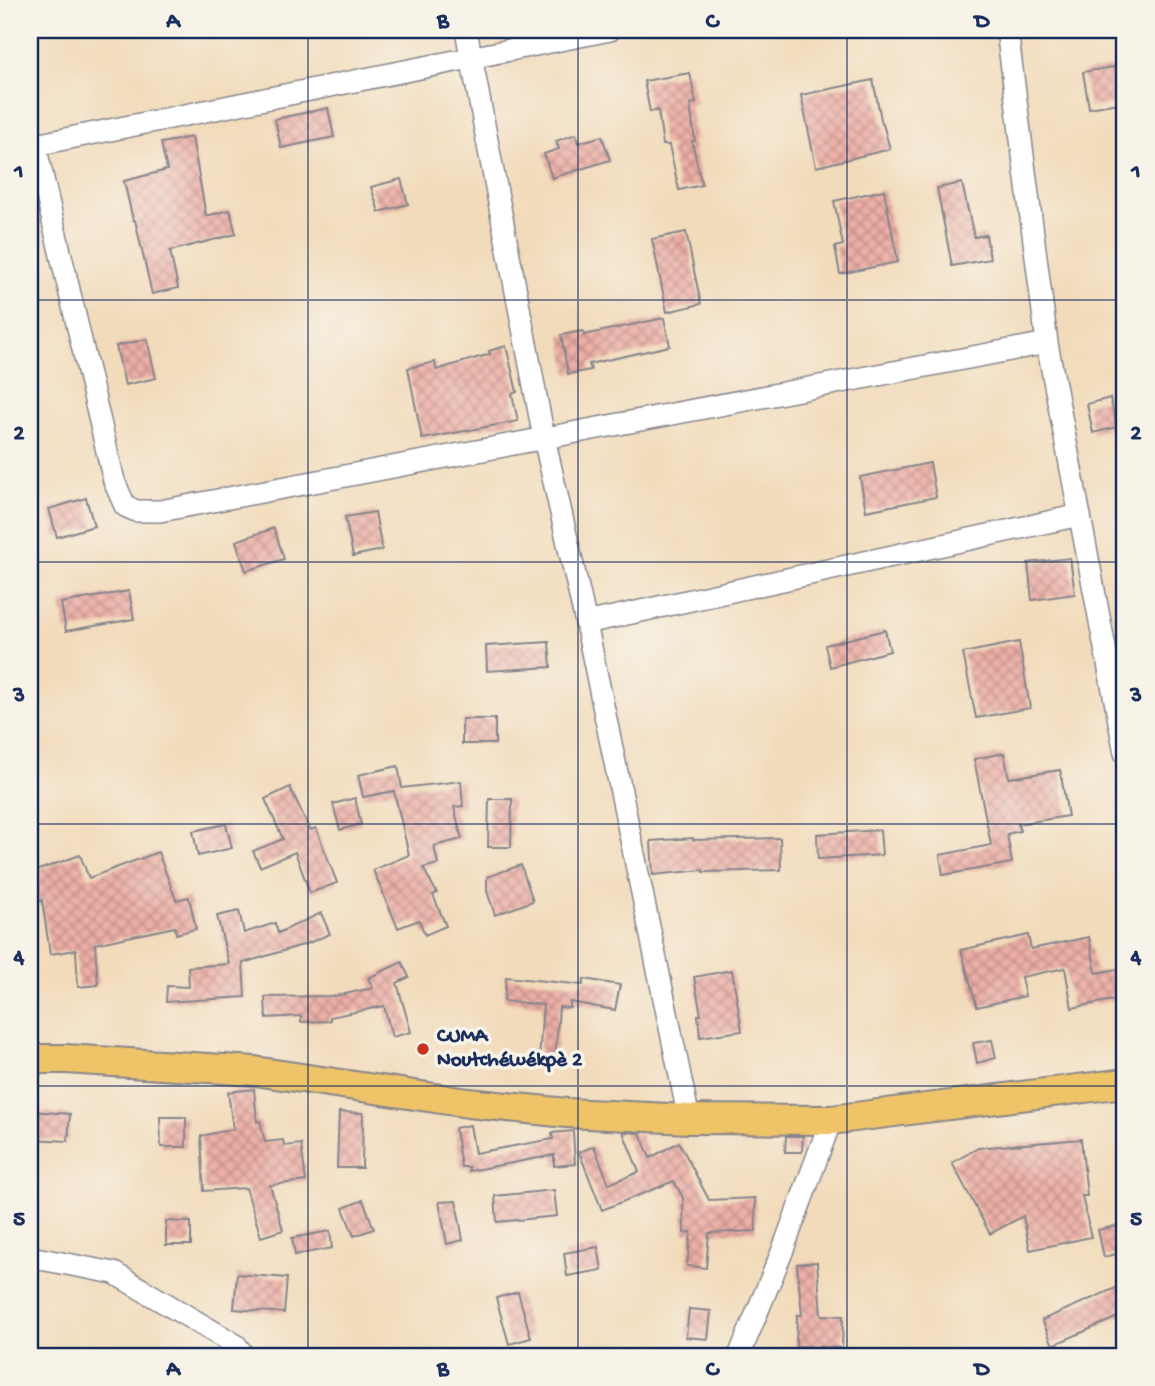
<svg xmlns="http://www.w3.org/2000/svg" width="1155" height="1386" font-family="'Gochi Hand',sans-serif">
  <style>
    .building { fill: url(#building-cross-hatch) }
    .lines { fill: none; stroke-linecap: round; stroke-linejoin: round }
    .minor-casing { stroke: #86858c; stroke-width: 24 }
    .major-casing { stroke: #86858c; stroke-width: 32 }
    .minor { stroke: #fff; stroke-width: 21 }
    .major { stroke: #efc469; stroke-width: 28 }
    .grid { fill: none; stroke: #1b2f5e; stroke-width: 2; stroke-opacity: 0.55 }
    .poi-dot { fill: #c8321e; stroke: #f7f3e8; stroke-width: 2.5 }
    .labels { text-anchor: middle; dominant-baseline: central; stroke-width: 7; stroke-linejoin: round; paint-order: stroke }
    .poi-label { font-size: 21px; font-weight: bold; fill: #1b2f5e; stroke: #f7f3e8; text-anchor: start }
    .neatline { fill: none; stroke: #1b2f5e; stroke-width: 2.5 }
    .grid-label { font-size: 23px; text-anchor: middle; font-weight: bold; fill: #1b2f5e }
  </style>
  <defs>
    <pattern id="building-cross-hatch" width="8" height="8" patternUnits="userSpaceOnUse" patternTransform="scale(1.75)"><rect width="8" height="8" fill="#edaea5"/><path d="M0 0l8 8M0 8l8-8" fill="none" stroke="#bf8e8a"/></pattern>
  </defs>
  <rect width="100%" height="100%" fill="#f7f3e8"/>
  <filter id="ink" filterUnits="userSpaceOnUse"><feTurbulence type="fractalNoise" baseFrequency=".0143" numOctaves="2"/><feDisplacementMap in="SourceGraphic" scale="14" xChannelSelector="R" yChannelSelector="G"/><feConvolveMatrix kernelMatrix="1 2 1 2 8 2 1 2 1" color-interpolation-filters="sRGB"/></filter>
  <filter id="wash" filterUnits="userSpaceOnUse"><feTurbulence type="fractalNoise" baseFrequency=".00686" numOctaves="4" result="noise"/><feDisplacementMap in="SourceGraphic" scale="28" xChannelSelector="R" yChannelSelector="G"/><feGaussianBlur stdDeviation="1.57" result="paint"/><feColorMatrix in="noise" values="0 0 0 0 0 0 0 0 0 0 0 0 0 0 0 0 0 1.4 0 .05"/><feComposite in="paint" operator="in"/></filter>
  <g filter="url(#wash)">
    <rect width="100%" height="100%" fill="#f2dbbb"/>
    <g id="blocks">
      <path class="building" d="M1125 65V102L1089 108 1083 72Z
        M690 73 696 103 690 104 695 141H692L702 185 679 190 669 145H663L658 110 650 112 644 81Z
        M873 80 882 124H883L890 149 816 167 801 95Z
        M328 108 334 137 281 148 275 119Z
        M576 134 578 143 602 136 610 160 552 178 544 154 559 149 556 141Z
        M192 137 206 216 230 210 236 234 170 251 178 288 152 294 135 220H133L124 181 167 170 161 143Z
        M401 179 408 204 379 212 371 187Z
        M962 183 974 237 986 235 990 259 952 266 937 188Z
        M884 190 898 262 840 274 835 247 843 245 834 201Z
        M686 232 701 304 667 312 652 239Z
        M664 318 670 346 589 364 591 370 568 374 561 335 583 331 584 335Z
        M147 339 156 378 125 385 116 346Z
        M506 346 517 392 512 394 518 421 422 439 408 368 435 362 436 370 490 354 489 351Z
        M1110 398 1117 427 1093 433 1087 404Z
        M930 463 936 497 866 511 860 477Z
        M86 498 94 526 57 537 49 509Z
        M375 512 382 550 353 556 345 517Z
        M274 528 284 559 246 571 236 541Z
        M1070 558 1075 594 1032 600 1028 563Z
        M129 591 134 619 66 631 61 603Z
        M885 630 890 651 830 667 825 645Z
        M549 642 551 667 487 671 486 646Z
        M1019 642 1030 708 976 718 963 653Z
        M462 719H495V744H462Z
        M1004 753 1009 778 1060 770 1068 816 1018 824 1020 831 1007 834 1012 863 943 875 940 855 991 845 974 759Z
        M398 766 402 788 461 781 463 806 454 807 462 839 434 846 438 864 423 868 437 893 433 895 446 926 425 935 419 920 398 928 373 870 409 855 394 791 363 797 358 775Z
        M290 787 310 830 316 828 337 883 310 893 295 852 260 867 253 851 283 839 265 799Z
        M355 798 361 824 340 830 333 804Z
        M489 799H512L511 847H488Z
        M226 824 232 848 198 856 193 831Z
        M880 830 882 855 818 859 817 834Z
        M693 838V840L780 838 781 870 703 872V870L653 875 651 841Z
        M158 852 176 900 189 897 196 929 176 934 175 927 95 944 98 985 78 987 76 950 50 954 42 900 37 902 30 883V873L80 855 89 878Z
        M521 865 533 901 495 915 487 891V877Z
        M239 911 244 933 275 923 278 933 321 913 330 934 306 944 243 963 245 997 166 1002 167 986 189 987 188 967 229 964 217 916Z
        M1028 935 1031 949 1089 937 1096 973 1118 969 1123 998 1072 1008 1065 968 1021 977 1025 996 977 1007 961 950Z
        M402 962 409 977 397 983 411 1032 392 1037 384 1006 330 1017V1021L301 1022V1016L266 1018 265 997 335 996 373 988 368 978Z
        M732 970 742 1031 700 1037 698 1015H701L694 977Z
        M506 977 583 985 584 979 620 985 615 1010 570 1002V1008L559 1007 555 1060 539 1059 543 1005 504 1001Z
        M992 1040 996 1058 977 1063 973 1043Z
        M254 1089 257 1122 260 1121 265 1142 283 1140 284 1146 301 1144 306 1181 270 1185 283 1230 261 1237 246 1188 204 1191 201 1136 233 1129 228 1092Z
        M30 1111 70 1114 68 1141 30 1139Z
        M339 1112 363 1113 362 1168H337Z
        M160 1117H186V1147H161Z
        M470 1125 475 1153 553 1139 552 1133 573 1131 575 1164 554 1166V1155L469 1171V1167H461L455 1128Z
        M623 1132 640 1133 650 1158 679 1142 709 1200 755 1198 756 1231 709 1233 706 1268 687 1266 691 1232 684 1233 683 1198 674 1181 602 1210 579 1152 594 1146 609 1184 639 1172Z
        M786 1136H803L802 1152H785Z
        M1081 1139 1087 1196H1082L1091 1237 1030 1250 1023 1216 990 1234 952 1163 978 1148Z
        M554 1190 557 1216 497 1222 495 1196Z
        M363 1200 374 1229 354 1236 343 1208Z
        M456 1201 463 1240 447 1244 439 1202Z
        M166 1221 191 1222V1245H166Z
        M1125 1224V1252L1104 1257 1098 1230Z
        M330 1231 332 1248 295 1255 292 1238Z
        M598 1247 602 1270 567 1276 564 1253Z
        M817 1262 821 1315 843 1316 842 1348 796 1346 797 1315H802L797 1264Z
        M237 1274 287 1278 284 1313 234 1309Z
        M1125 1284V1314L1053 1345 1042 1320Z
        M518 1292 531 1338 509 1344 496 1298Z
        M689 1309 711 1311 708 1339 686 1337Z"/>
    </g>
  </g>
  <g filter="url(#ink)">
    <use href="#blocks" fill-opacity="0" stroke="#86858c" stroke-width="2"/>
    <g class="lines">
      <defs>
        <path id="minor" d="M466 30 544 438 586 623 689 1119
          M1007 30 1047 343 1125 753
          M35 145 114 481 125 506 136 511H160L1047 343
          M30 146 610 30
          M586 623 1080 515
          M30 1257 114 1273 236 1345 244 1356
          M739 1356 782 1252 831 1120"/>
        <path id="major" d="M30 1059H66L255 1071 468 1103 567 1113 689 1119 831 1120 1125 1083"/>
      </defs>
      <use href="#minor" class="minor-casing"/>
      <use href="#major" class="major-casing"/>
      <use href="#minor" class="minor"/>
      <use href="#major" class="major"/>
    </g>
  </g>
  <path class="grid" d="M308 30V1356M578 30V1356M847 30V1356M30 300H1125M30 562H1125M30 824H1125M30 1086H1125"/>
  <circle class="poi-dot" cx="423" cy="1049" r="7"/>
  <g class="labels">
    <g class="poi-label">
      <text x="437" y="1037">CUMA<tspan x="437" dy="24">Noutchéwékpè 2</tspan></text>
    </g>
  </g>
  <rect width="1155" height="1386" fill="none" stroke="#f7f3e8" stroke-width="77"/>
  <rect x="38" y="38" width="1078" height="1310" class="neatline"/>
  <g class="grid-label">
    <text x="173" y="27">A</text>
    <text x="443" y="27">B</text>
    <text x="712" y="27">C</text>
    <text x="982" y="27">D</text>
    <text x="19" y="177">1</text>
    <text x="1136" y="177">1</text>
    <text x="19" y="439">2</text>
    <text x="1136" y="439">2</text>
    <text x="19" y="701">3</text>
    <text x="1136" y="701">3</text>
    <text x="19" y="963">4</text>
    <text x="1136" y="963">4</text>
    <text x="19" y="1225">5</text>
    <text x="1136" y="1225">5</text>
    <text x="173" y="1375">A</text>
    <text x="443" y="1375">B</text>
    <text x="712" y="1375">C</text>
    <text x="982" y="1375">D</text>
  </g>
</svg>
